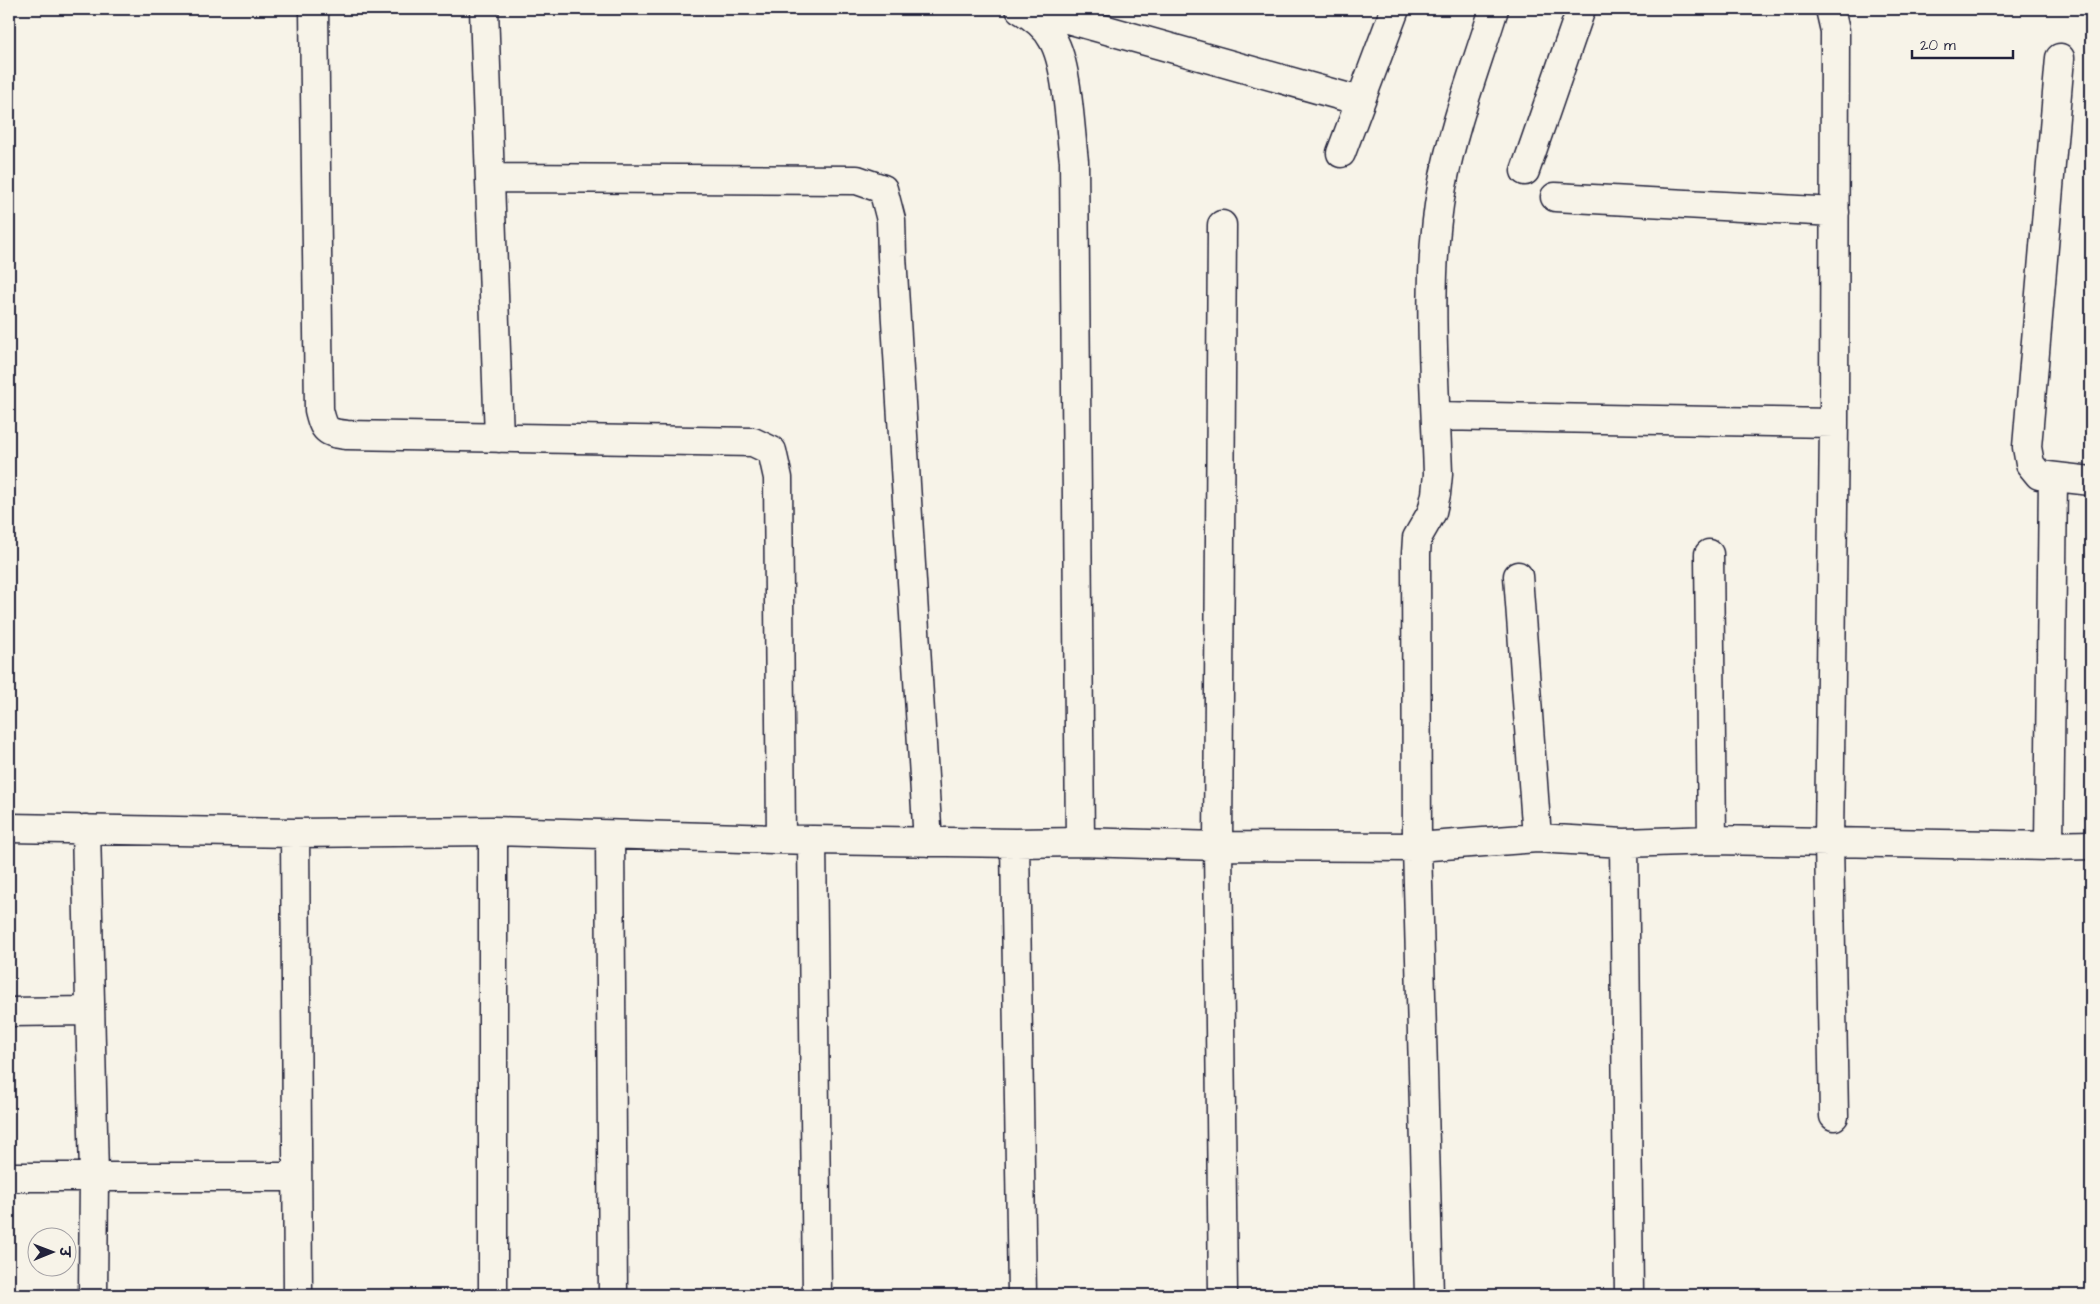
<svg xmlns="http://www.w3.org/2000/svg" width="2100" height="1304" font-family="'Architects Daughter','Playpen Sans Deva',sans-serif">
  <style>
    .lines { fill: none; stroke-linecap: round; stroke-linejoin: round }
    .minor-casing { stroke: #22223b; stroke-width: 31 }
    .minor { stroke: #f7f3e8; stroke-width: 28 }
  </style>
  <rect width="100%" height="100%" fill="#f7f3e8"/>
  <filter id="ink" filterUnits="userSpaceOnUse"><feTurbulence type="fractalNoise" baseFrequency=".02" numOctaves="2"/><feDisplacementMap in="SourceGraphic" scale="10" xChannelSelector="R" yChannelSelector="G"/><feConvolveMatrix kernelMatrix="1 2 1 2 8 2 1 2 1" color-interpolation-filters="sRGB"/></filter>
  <g filter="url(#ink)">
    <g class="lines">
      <defs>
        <path id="minor" d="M314 9 319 410C324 430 326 433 347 435L753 442 772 451 778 478 781 839
          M484 9 499 438
          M1020 9C1034 17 1046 26 1053 40 1068 66 1070 130 1074 161L1080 842
          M1032 9 1360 101
          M1830 9 1835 31 1834 423 1829 842 1834 1116
          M2060 58 2027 447 2030 464 2039 475 2091 481
          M1341 153 1395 9
          M1525 171 1581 9
          M490 178 857 180 883 189 891 220 892 256 928 842
          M1555 197 1835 212
          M1222 225 1218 846 1223 1295
          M1436 416 1834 423
          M1709 554 1712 840
          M1518 576 1537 838
          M9 828 295 833 493 831 812 840 1015 843 1080 842 1218 846 1417 847 1537 838 1624 843 1712 840 2049 846 2091 845
          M86 829 94 1176 93 1295
          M295 833 298 1295
          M610 835 613 1295
          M812 840 817 1295
          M1015 843 1022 1295
          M1624 843 1629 1295
          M2049 846 2053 477
          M9 1012 90 1011
          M9 1177H296
          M493 1295V831
          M1429 1295 1417 847 1416 554 1417 538 1432 512 1436 494 1438 474C1435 381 1425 278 1442 187 1453 126 1476 67 1494 9"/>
      </defs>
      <use href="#minor" class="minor-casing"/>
      <use href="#minor" class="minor"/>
    </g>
  </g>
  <rect width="2100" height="1304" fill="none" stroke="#f7f3e8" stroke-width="30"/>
  <rect x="15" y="15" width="2070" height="1274" fill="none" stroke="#22223b" stroke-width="2" filter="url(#ink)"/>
  <g transform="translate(52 1252) rotate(89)"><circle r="24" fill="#f7f3e8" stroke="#a29fa3"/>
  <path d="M0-4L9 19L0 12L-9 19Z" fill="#22223b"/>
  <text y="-8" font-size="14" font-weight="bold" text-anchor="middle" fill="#22223b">उ</text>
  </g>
  <path d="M1912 50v8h101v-8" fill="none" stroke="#22223b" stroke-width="2.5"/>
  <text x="1920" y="50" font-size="15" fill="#22223b" stroke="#f7f3e8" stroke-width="4" paint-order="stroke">20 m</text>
</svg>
